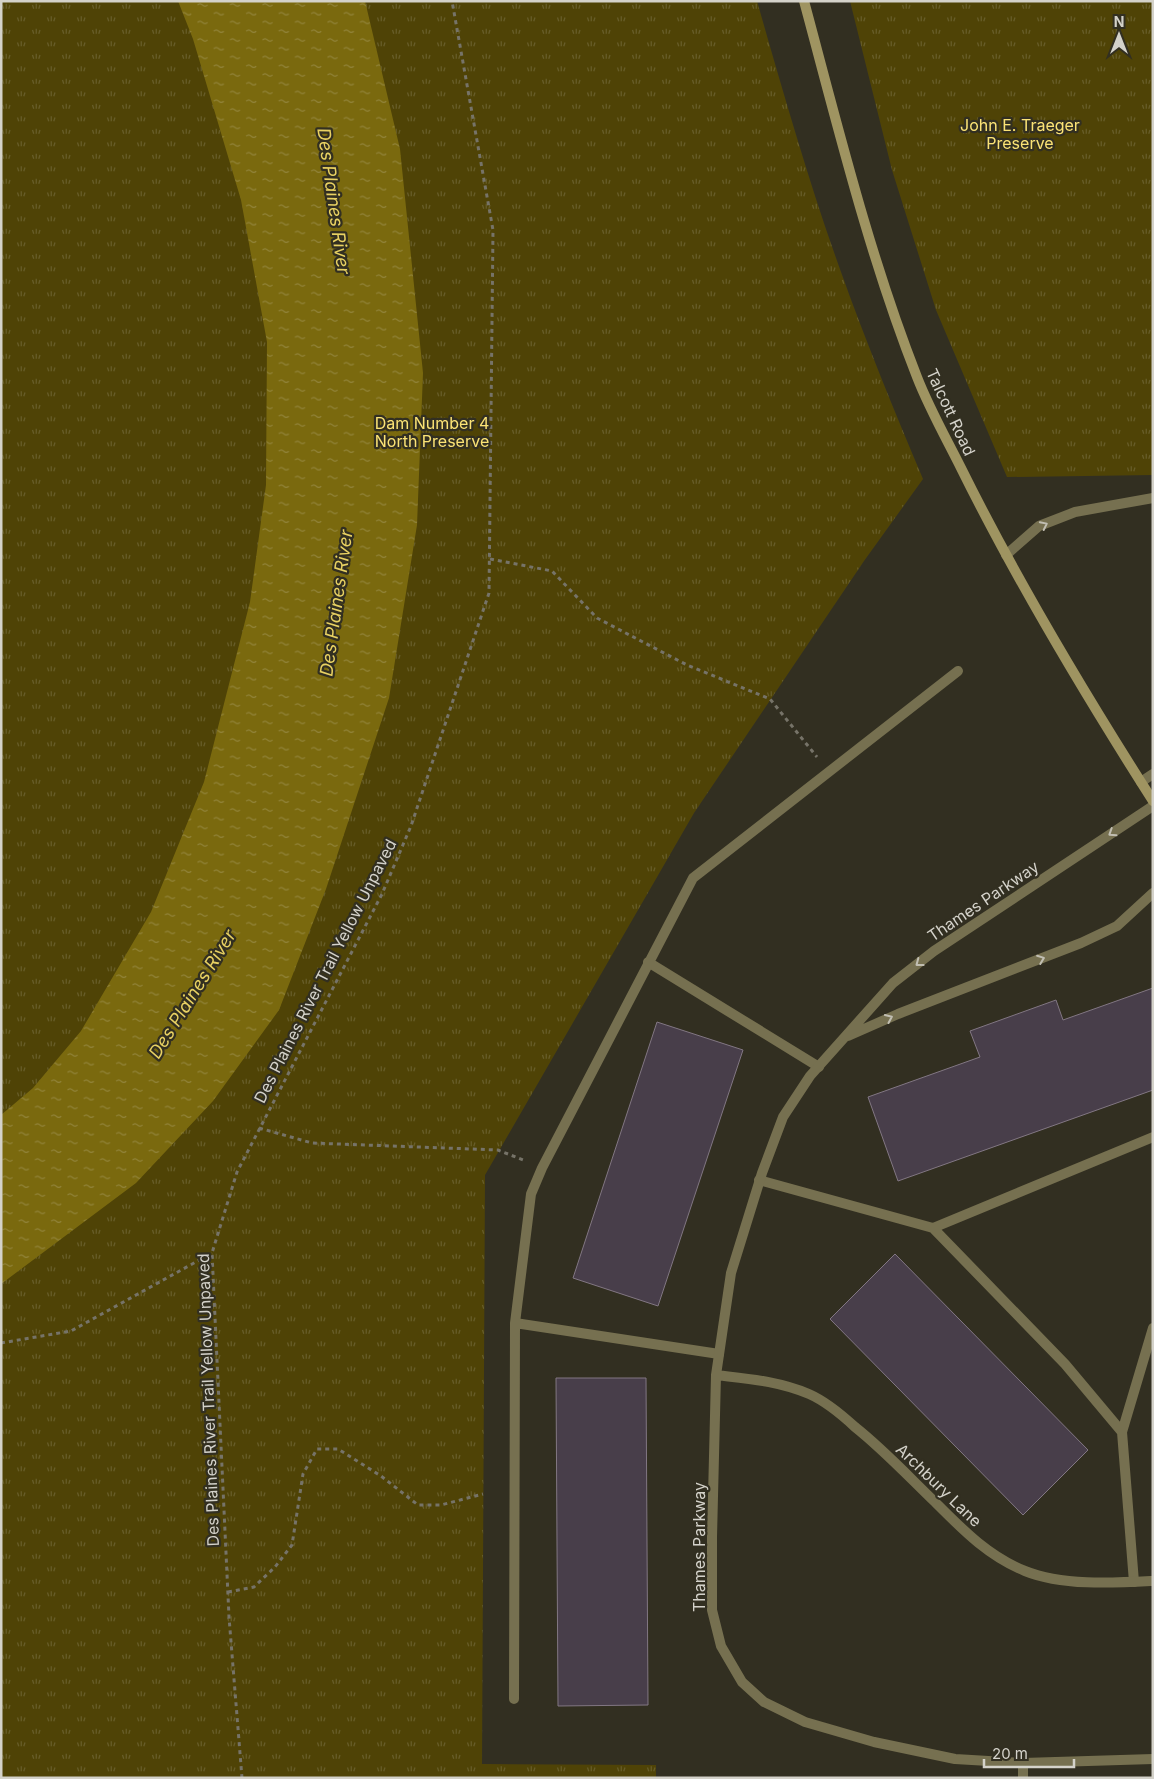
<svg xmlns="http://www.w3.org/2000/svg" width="1154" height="1779" font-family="Inter,sans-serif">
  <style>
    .park { fill: url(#park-tufts) }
    .water { fill: url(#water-ripples) }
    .building { fill: #483e4a; stroke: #827783 }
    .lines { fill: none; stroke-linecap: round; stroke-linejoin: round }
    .path { stroke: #767368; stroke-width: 3; stroke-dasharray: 4 4; stroke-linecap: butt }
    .lane { stroke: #767050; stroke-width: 10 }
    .street { stroke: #767050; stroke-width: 10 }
    .secondary { stroke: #9f9461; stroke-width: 10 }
    .oneway { stroke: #c1beb2 }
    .labels { text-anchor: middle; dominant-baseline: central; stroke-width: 4.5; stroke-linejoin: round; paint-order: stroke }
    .park-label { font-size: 16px; fill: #fbe375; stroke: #322f21 }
    .street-label { font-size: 16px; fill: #d4d2ca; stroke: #322f21 }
    .water-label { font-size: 18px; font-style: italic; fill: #e8d162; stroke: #322f21 }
  </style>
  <defs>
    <pattern id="park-tufts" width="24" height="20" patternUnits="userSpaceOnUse" patternTransform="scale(1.25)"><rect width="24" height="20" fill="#4f4306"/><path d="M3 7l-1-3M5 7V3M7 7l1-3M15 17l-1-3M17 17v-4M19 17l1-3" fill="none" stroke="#675d29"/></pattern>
    <pattern id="water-ripples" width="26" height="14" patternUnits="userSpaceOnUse" patternTransform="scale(1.25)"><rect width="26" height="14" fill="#7a690e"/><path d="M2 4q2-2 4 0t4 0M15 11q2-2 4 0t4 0" fill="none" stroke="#92843b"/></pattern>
  </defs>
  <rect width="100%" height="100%" fill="#322f21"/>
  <path class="park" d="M1 1H757C783 92 809 183 841 272 866 342 894 410 923 479L864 561 694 813 485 1175 482 1764 656 1765V1778H1Z
    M850 1H1153V475L1007 477 936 310 892 170Z"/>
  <path class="water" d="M178 1H365L400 149 423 373 417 525 389 698 326 889 279 1010 213 1101 136 1183 1 1284V1115L33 1088 81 1031 151 912 204 782 250 602 266 485 267 342 241 200 193 39Z"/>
  <path class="building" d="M1153 988V1090L898 1181 868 1097 980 1057 970 1031 1056 1000 1063 1020Z
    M657 1022 743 1050 658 1306 573 1278Z
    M895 1254 1088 1450 1023 1515 830 1319Z
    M556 1378H646L648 1705 558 1706Z"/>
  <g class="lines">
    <path class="path" d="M490 559 552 571 597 618 687 665 770 699 817 757
      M259 1128 312 1143 498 1150 523 1160
      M1 1343 71 1331 212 1253
      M228 1592 254 1587 275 1567 292 1545 303 1474 317 1449H338L381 1476 418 1505H441L483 1494
      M242 1778 229 1617 212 1253 237 1172 382 894 411 826 489 593 493 230 452 1"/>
    <path class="lane" d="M1006 555 1039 526 1075 512 1153 498
      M1141 782 1153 774
      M648 962 819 1067
      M759 1180 933 1228 1153 1137
      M933 1228 1065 1364 1122 1432 1153 1328
      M719 1354 515 1323 531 1194 542 1168 693 878 958 671
      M1122 1432 1134 1582
      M514 1699 515 1323
      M1023 1763V1778"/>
    <path class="street" d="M1153 806 934 951 893 983 810 1076 783 1117 762 1173 731 1273 716 1375 712 1537V1610L721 1646 742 1682 764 1702 805 1722 874 1742 955 1759 1023 1763 1153 1759
      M848 1036 898 1014 1081 943 1117 926 1153 893
      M716 1375C749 1379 778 1381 809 1394 825 1401 842 1415 855 1427 884 1450 909 1477 935 1502 963 1530 988 1556 1025 1571 1062 1586 1114 1583 1153 1581"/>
    <path class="secondary" d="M804 1C838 127 869 255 917 377 929 408 946 438 961 468 1018 583 1084 693 1153 801"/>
  </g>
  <defs><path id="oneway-chevron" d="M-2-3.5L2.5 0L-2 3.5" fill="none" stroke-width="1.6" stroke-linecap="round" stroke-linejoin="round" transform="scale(1.25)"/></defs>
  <g class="oneway">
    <use href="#oneway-chevron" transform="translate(1044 525) rotate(-26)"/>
    <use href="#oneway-chevron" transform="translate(1112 833) rotate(147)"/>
    <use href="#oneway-chevron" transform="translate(1041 959) rotate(-21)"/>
    <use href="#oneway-chevron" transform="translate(919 963) rotate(143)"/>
    <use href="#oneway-chevron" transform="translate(889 1018) rotate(-24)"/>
  </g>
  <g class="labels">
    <g class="park-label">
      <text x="1020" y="125">John E. Traeger<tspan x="1020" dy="18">Preserve</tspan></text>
      <text x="432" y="423">Dam Number 4<tspan x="432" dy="18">North Preserve</tspan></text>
    </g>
    <g class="street-label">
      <text transform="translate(951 412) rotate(65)">Talcott Road</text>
      <text transform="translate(983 901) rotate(-34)">Thames Parkway</text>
      <text transform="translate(325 971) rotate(-63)">Des Plaines River Trail Yellow Unpaved</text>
      <text transform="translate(208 1400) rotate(-92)">Des Plaines River Trail Yellow Unpaved</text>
      <text transform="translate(939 1485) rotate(44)">Archbury Lane</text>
      <text transform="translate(699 1547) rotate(-90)">Thames Parkway</text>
    </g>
    <g class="water-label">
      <text transform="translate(334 201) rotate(82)">Des Plaines River</text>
      <text transform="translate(336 603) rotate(-82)">Des Plaines River</text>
      <text transform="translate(192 994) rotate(-58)">Des Plaines River</text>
    </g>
  </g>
  <rect width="1154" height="1779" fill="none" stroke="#d4d2ca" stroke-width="5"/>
  <g transform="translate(1119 35)" stroke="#322f21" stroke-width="4" paint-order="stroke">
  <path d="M0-4L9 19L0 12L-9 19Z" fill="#d4d2ca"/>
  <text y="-8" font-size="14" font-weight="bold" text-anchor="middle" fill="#d4d2ca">N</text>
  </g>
  <path d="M984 1759v8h90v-8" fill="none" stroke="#d4d2ca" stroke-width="2.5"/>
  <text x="992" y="1759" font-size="15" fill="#d4d2ca" stroke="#322f21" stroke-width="4" paint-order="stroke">20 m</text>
</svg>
